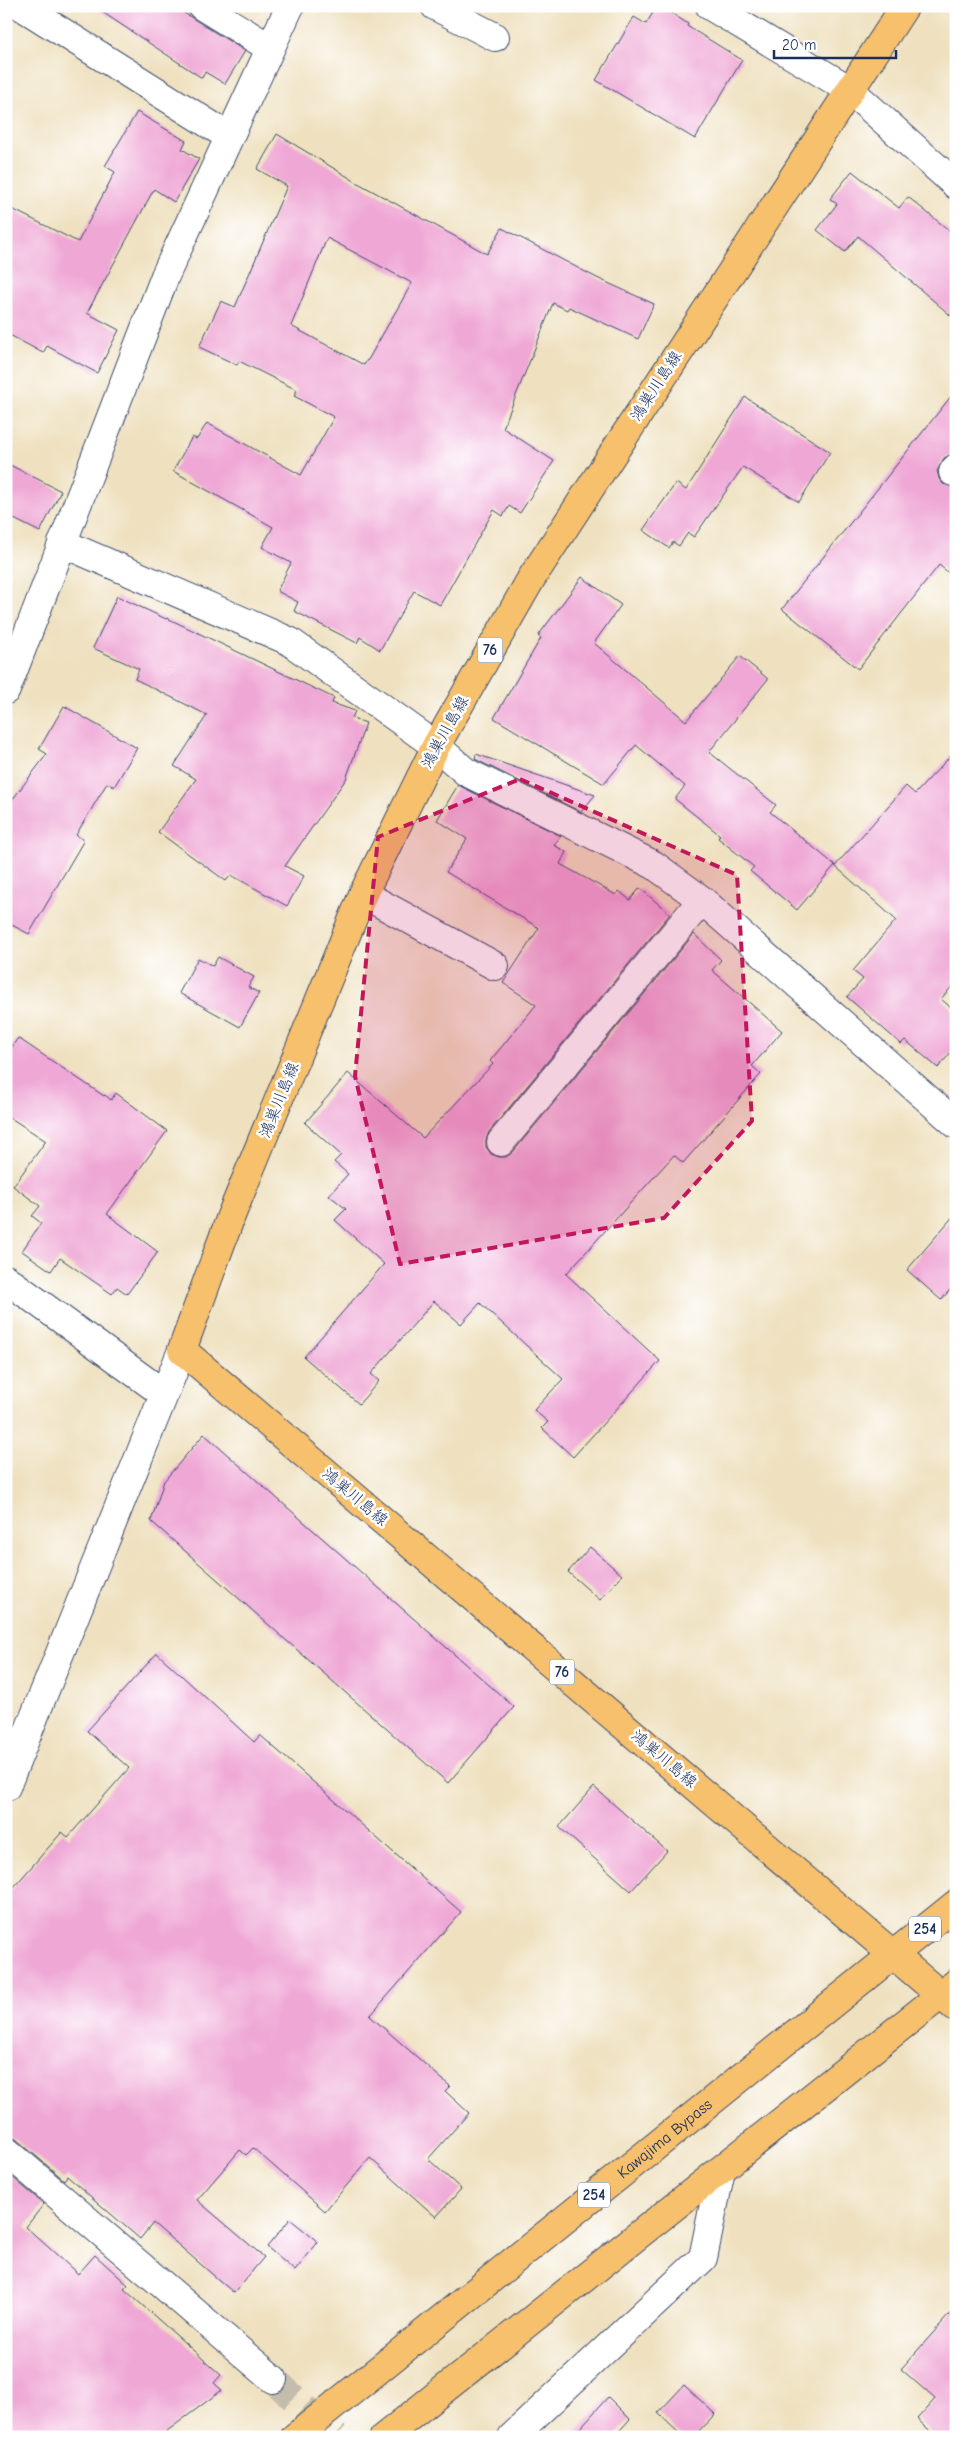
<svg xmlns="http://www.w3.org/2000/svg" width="962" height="2443" font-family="'Comic Neue','Klee One',sans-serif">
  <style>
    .building { fill: #efa7d5; fill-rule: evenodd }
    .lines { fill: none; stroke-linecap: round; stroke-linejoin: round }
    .minor-tunnel { stroke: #c5bdac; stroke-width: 28; stroke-dasharray: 28 14; stroke-linecap: butt }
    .minor-casing { stroke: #3b4a6d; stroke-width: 30 }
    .major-casing { stroke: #3b4a6d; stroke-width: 30 }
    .highway-casing { stroke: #3b4a6d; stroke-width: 30 }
    .minor { stroke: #fff; stroke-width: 28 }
    .major { stroke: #f7c06c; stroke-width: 28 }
    .highway { stroke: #f7c06c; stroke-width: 28 }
    .marked { fill: #c2185b; fill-opacity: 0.2; stroke: #c2185b; stroke-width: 4; stroke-dasharray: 10 6; stroke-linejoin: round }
    .labels { text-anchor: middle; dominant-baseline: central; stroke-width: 5; stroke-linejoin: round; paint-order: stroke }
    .shield { fill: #fff; stroke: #5f6d8e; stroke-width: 1 }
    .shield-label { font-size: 15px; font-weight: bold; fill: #1b2f5e }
    .street-label { font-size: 16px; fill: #1b2f5e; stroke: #fff }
  </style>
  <rect width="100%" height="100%" fill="#fff"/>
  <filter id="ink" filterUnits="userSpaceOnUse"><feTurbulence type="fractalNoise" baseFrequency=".02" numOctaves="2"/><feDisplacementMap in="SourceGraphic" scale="10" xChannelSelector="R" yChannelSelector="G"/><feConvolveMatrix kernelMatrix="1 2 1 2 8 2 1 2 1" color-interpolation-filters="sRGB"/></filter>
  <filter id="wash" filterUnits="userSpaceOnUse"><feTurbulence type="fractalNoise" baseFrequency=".0096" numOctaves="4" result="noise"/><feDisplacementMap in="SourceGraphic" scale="20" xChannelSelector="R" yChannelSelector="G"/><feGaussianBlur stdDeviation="1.12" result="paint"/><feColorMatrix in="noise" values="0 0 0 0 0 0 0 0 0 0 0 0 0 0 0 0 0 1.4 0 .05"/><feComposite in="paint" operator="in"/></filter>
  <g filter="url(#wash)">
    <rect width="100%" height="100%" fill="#efe1c0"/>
    <g id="blocks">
      <path class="building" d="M93 6H173L245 51 225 84 205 72 202 78Z
        M657 6H661L688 24 687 26 742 60 695 139 596 80 634 17 646 24Z
        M137 112 186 141 182 149 199 159 174 202 154 189 87 313 119 330 97 373 47 346 43 353 6 333V206L78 242 115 172 105 166Z
        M277 134 358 183 487 254 502 228 597 278 654 304 638 339 569 307 567 310 553 303 503 428 554 461 520 513 509 506 503 516 494 510 440 605 414 591 380 650 360 637 357 643 294 611 298 602 277 591 291 563 262 547 273 527 173 471 192 437 197 439 207 423 301 475 334 417 294 396 297 390 239 361 237 365 199 347 221 301 235 307 287 186 257 169ZM327 238 412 283 368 360H367L364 365 291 326Z
        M852 171 899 208 908 197 956 236V320L858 236 845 252 817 230 837 204 830 199Z
        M956 390V453L944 458 937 471 939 479 943 484 956 487V579L939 565 858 669 782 609Z
        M745 397 830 452 799 502 743 467 694 537 688 533 679 546 673 542 669 548 643 530 676 483 686 490Z
        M6 463 61 491 40 532 6 515Z
        M582 577 621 605 594 643 686 721 740 656 768 679 709 752 776 805 770 812 835 865 797 910 750 871 754 867 718 838 720 835 675 799 685 786 636 745 604 784 494 718 541 638 538 636Z
        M117 596 166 619 167 618 334 698 332 703 355 711 352 718 366 723 346 779 285 866 304 876 287 906 231 875 226 881 158 832 196 779 174 766 207 715 135 679 139 669 93 648Z
        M64 706 137 748 114 787 107 783 76 835 84 840 29 934 6 922V808L47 754 39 749Z
        M956 750V982L941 999 956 1012V1046L938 1068 905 1040 901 1044 847 997 863 979 853 971 896 920 835 866 906 786 915 794Z
        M476 754 595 795 581 812 475 759Z
        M458 785 561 836 554 845 566 852 560 864 616 895 619 891 630 900 640 888 670 914 489 1132 486 1140V1147L491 1154 499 1157H506L513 1152 694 934 721 960 712 970 782 1031 752 1066 761 1074 683 1163 674 1155 566 1274 660 1361 573 1457 542 1428 548 1422 534 1410 563 1379 480 1303 461 1324 434 1301 371 1374 379 1381 359 1404 304 1357 384 1264 335 1220 346 1209 329 1195 348 1174 334 1162 341 1155 305 1123 348 1073 423 1138 493 1064 490 1061 536 1005 503 983 539 928 446 872 467 839 437 820Z
        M218 957 254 977 248 987 259 993 240 1027 179 993 198 958 213 966Z
        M18 1038 104 1096 105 1095 111 1100 116 1093 167 1131 107 1214 158 1252 127 1294 117 1287 112 1294 60 1258 51 1271 22 1251 41 1223 32 1216 40 1206 13 1186 46 1141 6 1115V1055Z
        M956 1213V1283L941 1300 907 1270Z
        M204 1434 514 1707 448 1783 151 1521 164 1481Z
        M590 1547 622 1575 600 1600 568 1572Z
        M157 1653 254 1742 260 1735 461 1912 370 2016 450 2086 445 2091 469 2113 428 2159 461 2189 436 2217 370 2158 325 2211 253 2148 246 2155 240 2150 197 2200 264 2257 234 2293 153 2223 140 2239 67 2176 64 2180 16 2139 6 2136V1896L62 1832 68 1837 129 1768 87 1731Z
        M594 1787 667 1851 631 1891 559 1827Z
        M6 2172 44 2204 26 2227 78 2274 95 2255 128 2285 124 2289 221 2375 214 2383 222 2390 159 2437H6Z
        M290 2219 318 2242 295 2271 267 2247Z
        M956 2307V2437H937L917 2419 935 2399 901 2369Z
        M684 2385 715 2414 693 2437H683L658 2413Z
        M608 2397 630 2419 614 2437H572Z"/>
    </g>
  </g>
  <g filter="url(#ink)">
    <use href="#blocks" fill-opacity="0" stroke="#3b4a6d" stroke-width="1"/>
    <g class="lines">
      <path class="minor-tunnel" d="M273 2379 336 2437"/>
      <defs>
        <path id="minor" d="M21 6 228 136
          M202 6 270 48
          M435 6 495 37
          M710 6 850 90 956 185
          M953 472 956 468
          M62 543 289 641 436 746 466 772 654 865 702 900 956 1124
          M6 690 165 276 290 6
          M363 894 495 966
          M501 1142 702 900
          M6 1279 164 1394
          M6 1787 182 1350
          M6 2151 273 2379
          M512 2437 703 2258 721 2170"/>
        <path id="major" d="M905 6 531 579 436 746 363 894 231 1216 182 1350 956 2008"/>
        <g id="highway">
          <path id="s1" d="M295 2437 956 1904"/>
          <path d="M384 2437 956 1983"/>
        </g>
      </defs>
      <use href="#minor" class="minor-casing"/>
      <use href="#major" class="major-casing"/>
      <use href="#highway" class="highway-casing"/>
      <use href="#minor" class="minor"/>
      <use href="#major" class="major"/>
      <use href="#highway" class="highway"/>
    </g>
  </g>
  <path class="marked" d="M520 779 737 875 752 1121 664 1218 400 1264 355 1076 378 837Z"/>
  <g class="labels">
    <g class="shield">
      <rect x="477.5" y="637.5" width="25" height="25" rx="4"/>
      <rect x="549.5" y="1659.5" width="25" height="25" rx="4"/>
      <rect x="909" y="1916.5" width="32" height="25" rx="4"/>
      <rect x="578" y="2182.5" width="32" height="25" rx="4"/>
    </g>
    <g class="shield-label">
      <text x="490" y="650">76</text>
      <text x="562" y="1672">76</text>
      <text x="925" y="1929">254</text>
      <text x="594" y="2195">254</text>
    </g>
    <g class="street-label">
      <text transform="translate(656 386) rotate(-57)">鴻巣川島線</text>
      <text transform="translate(445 732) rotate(-61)">鴻巣川島線</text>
      <text transform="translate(279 1100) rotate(-68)">鴻巣川島線</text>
      <text transform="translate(355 1497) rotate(40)">鴻巣川島線</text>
      <text transform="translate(664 1759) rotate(40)">鴻巣川島線</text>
      <text stroke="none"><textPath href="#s1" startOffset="475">Kawajima Bypass</textPath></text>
    </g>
  </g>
  <rect width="962" height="2443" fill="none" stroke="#fff" stroke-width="25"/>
  <path d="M774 50v8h122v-8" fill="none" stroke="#1b2f5e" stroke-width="2.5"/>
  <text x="782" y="50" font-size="15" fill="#1b2f5e" stroke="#ffffff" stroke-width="4" paint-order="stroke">20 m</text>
</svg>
